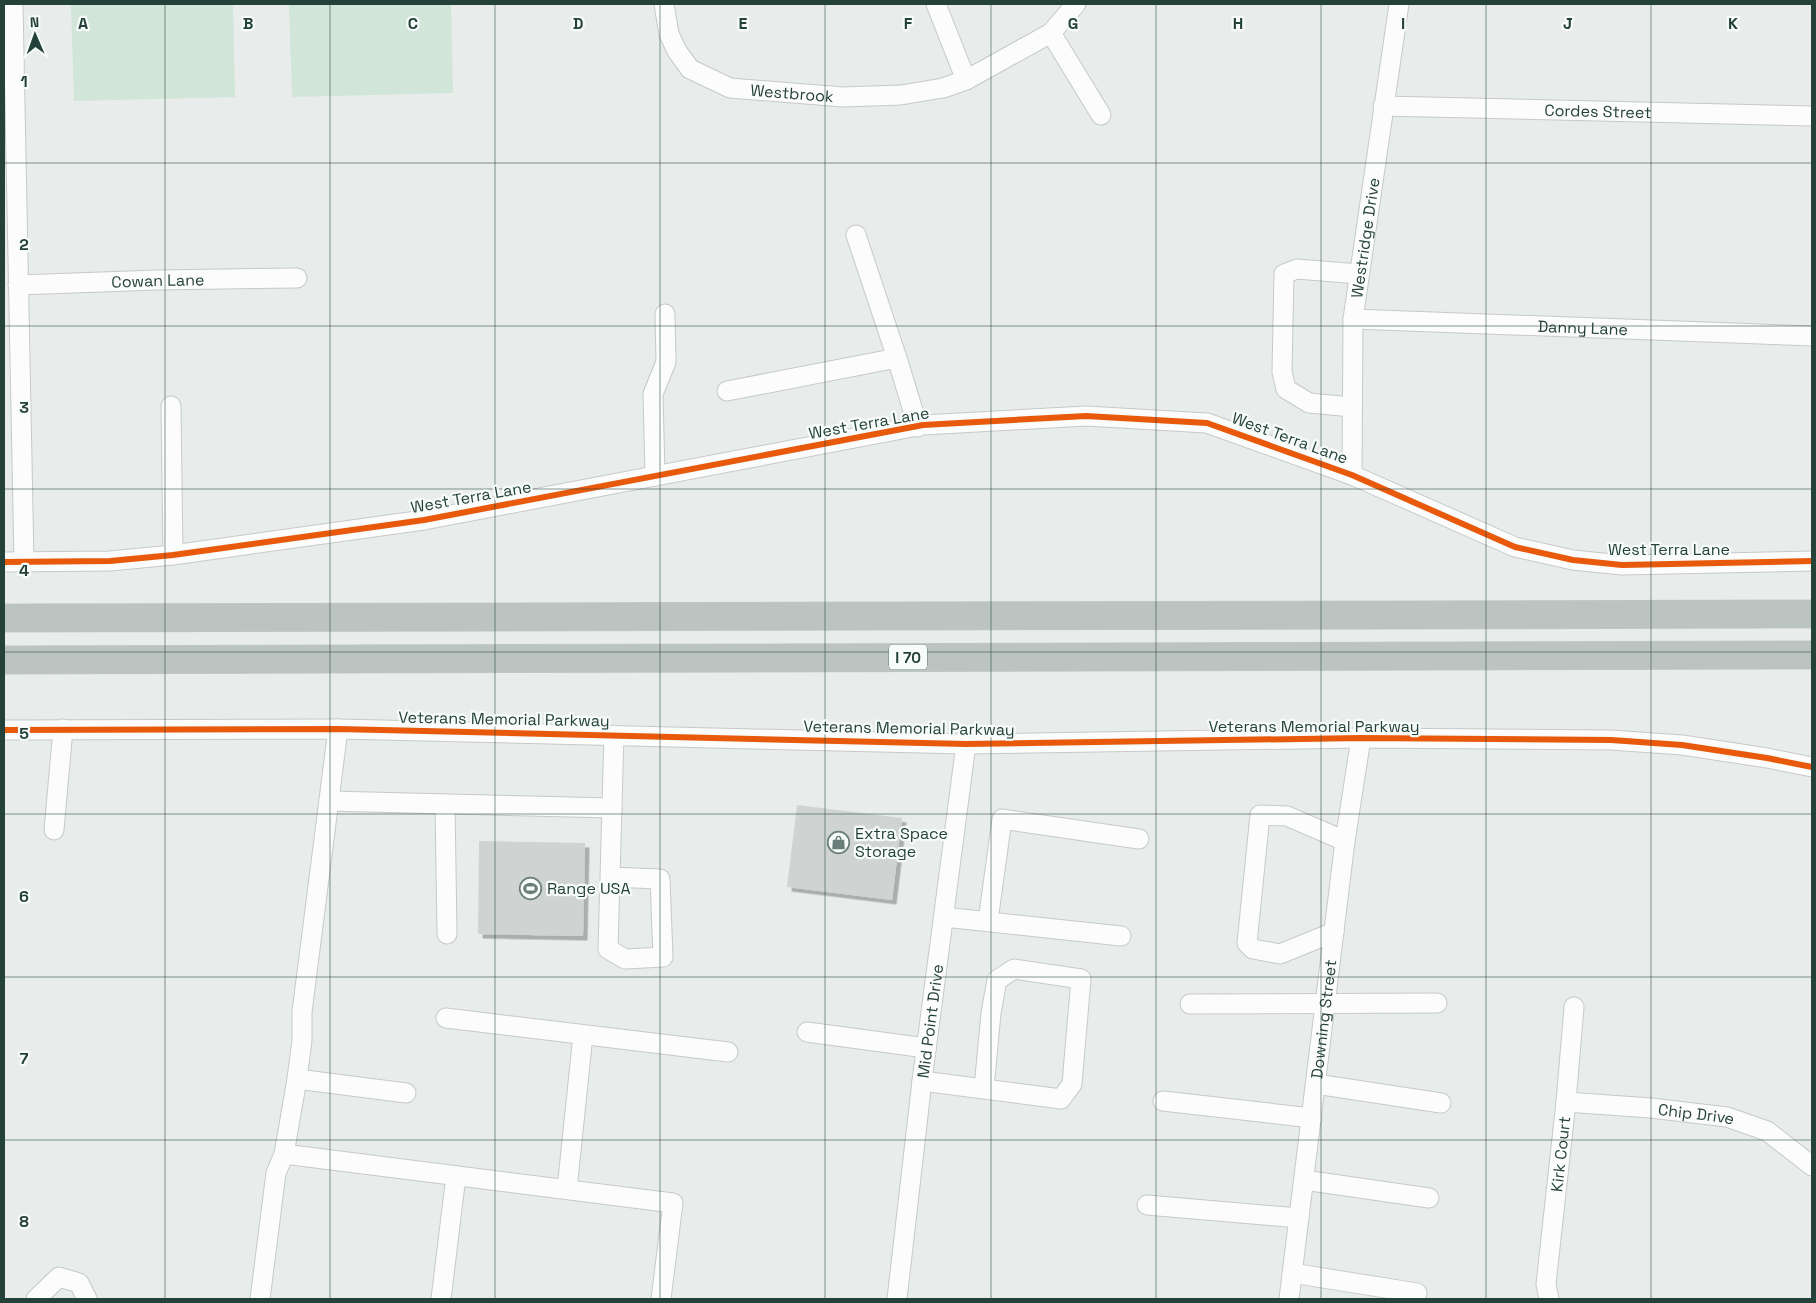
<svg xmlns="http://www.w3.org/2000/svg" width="1816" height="1303" font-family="'Space Grotesk',sans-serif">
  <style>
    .green { fill: #d1e6d8 }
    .building { fill: #cfd4d2; filter: url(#shadow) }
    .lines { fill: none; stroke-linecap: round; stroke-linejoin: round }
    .minor-casing { stroke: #c5cac8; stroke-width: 21 }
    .highway-casing { stroke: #c3ccc9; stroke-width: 29 }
    .minor { stroke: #fcfcfc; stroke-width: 19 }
    .highway { stroke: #bcc4c2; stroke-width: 28 }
    .cycleway-casing { stroke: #f7fbf9; stroke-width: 9 }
    .cycleway { stroke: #e8590c; stroke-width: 6 }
    .grid { fill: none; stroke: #24423a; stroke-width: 1; stroke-opacity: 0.55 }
    .labels { text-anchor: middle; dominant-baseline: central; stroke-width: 4.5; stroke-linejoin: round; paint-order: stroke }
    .shield { fill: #f7fbf9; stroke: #637a73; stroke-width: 1 }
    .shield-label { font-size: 15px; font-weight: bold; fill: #24423a }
    .street-label { font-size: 16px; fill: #24423a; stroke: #f7fbf9 }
    .poi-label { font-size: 16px; fill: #24423a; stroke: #f7fbf9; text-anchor: start }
    .grid-label { font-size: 16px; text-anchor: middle; font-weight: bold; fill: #24423a; stroke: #f7fbf9; stroke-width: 4.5; stroke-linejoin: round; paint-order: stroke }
  </style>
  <defs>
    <filter id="shadow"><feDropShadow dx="4.5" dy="4.5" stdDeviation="0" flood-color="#0004"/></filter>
  </defs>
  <rect width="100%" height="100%" fill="#e8edeb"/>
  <path class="green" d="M71 4H233L235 97 74 101Z
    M289 4H451L453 93 292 97Z"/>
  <path class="building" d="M797 805 902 818 892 900 787 887Z
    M479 841 585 843 583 936 478 934Z"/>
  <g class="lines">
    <defs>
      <g id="minor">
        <path d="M13 4 24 562"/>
        <path id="s1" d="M664 4 669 34 677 51 690 69 730 88 843 97 901 95 943 88 966 80 1051 33 1076 4"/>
        <path d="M936 4 966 80"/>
        <path d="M1051 33 1101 115"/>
        <path id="s2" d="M1383 106 1812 116"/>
        <path d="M856 235 897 358"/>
        <path id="s3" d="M18 285 157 280 297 278"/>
        <path id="s4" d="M1353 319 1812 336"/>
        <path d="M727 391 897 358 918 427"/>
        <path d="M171 406 173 555"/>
        <path d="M1352 407 1309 403 1286 389 1282 372 1284 274 1297 269 1359 274"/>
        <path id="s5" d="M1352 475 1353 319 1399 4"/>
        <path d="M655 476 653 394 666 362 665 314"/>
        <path d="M4 562 110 561 173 555 424 520 923 425 1086 416 1207 423 1352 475 1515 547 1573 560 1622 565 1812 561"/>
        <path d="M4 730 338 729 966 744 1361 738 1611 740 1682 745 1767 758 1812 767"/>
        <path d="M329 801 612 808"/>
        <path d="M445 804 447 934"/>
        <path d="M54 830 63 729"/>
        <path d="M610 877 660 879 663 957 625 959 608 949 614 735"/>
        <path d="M944 917 1121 936"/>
        <path d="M988 921 1002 819 1139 839"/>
        <path d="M1334 932 1280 954 1253 949 1247 943 1260 815 1287 816 1345 841"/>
        <path d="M1190 1004 1437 1003"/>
        <path d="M446 1018 728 1052"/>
        <path d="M807 1032 926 1048"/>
        <path d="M297 1079 406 1093"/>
        <path d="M922 1081 1061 1099 1072 1084 1081 979 1014 969 997 980 991 1013 984 1088"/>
        <path d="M1316 1084 1441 1103"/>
        <path d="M1163 1101 1312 1118"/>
        <path id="s6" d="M1566 1102 1651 1108 1727 1117 1767 1131 1812 1166"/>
        <path d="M284 1154 673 1203 661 1299"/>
        <path d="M1304 1180 1429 1198"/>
        <path d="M567 1189 583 1035"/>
        <path d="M1147 1205 1299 1218"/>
        <path d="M1292 1273 1417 1293"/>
        <path d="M36 1299 59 1277 79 1283 87 1299"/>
        <path d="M260 1299 276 1173 284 1154 297 1079 302 1040V1012L338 729"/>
        <path d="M441 1299 456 1176"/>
        <path id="s7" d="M897 1299 922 1081 966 744"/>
        <path id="s8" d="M1289 1299 1345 841 1361 738"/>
        <path id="s9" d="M1549 1299 1546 1284 1566 1102 1574 1007"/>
      </g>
      <path id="highway" d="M4 618 1812 614
        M4 660 1812 655"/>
    </defs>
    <use href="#minor" class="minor-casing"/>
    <use href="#highway" class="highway-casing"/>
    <use href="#minor" class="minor"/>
    <use href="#highway" class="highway"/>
    <defs>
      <path id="cycleway" d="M4 562 110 561 173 555 424 520 923 425 1086 416 1207 423 1352 475 1515 547 1573 560 1622 565 1812 561
        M4 730 338 729 966 744 1361 738 1611 740 1682 745 1767 758 1812 767"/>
    </defs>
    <use href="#cycleway" class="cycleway-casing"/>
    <use href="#cycleway" class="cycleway"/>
  </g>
  <path class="grid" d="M165 4V1299M330 4V1299M495 4V1299M660 4V1299M825 4V1299M991 4V1299M1156 4V1299M1321 4V1299M1486 4V1299M1651 4V1299M4 163H1812M4 326H1812M4 489H1812M4 652H1812M4 814H1812M4 977H1812M4 1140H1812"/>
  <defs>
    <symbol id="shop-ring" viewBox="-11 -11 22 22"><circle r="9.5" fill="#f7fbf9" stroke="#697e78" stroke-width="1.5"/><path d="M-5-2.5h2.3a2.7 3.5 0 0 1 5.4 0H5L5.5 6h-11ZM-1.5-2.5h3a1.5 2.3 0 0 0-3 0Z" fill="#697e78"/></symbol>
    <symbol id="stadium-ring" viewBox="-11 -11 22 22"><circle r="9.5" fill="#f7fbf9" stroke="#697e78" stroke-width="1.5"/><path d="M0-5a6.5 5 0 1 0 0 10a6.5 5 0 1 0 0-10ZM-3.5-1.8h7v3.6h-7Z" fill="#697e78"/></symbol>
  </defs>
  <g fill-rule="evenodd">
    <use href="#shop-ring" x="826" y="830" width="25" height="25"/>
    <use href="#stadium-ring" x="518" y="876" width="25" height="25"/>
  </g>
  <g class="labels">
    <rect class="shield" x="889" y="644.5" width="38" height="25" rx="4"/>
    <g class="shield-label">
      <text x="908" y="657">I 70</text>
    </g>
    <g class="street-label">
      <text stroke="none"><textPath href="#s1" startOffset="178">Westbrook</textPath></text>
      <text stroke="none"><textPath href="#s2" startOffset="215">Cordes Street</textPath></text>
      <text stroke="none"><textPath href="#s5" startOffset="238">Westridge Drive</textPath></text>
      <text stroke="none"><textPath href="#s3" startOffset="140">Cowan Lane</textPath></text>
      <text stroke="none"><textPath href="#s4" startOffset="230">Danny Lane</textPath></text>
      <text transform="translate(869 423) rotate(-10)">West Terra Lane</text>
      <text transform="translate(1290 438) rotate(20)">West Terra Lane</text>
      <text transform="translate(471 497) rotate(-10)">West Terra Lane</text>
      <text x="1669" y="549">West Terra Lane</text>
      <text transform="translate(504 719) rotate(1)">Veterans Memorial Parkway</text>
      <text x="1314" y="726">Veterans Memorial Parkway</text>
      <text transform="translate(909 728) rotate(1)">Veterans Memorial Parkway</text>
      <text stroke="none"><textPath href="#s8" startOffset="282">Downing Street</textPath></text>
      <text stroke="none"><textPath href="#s7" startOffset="280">Mid Point Drive</textPath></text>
      <text stroke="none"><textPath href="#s6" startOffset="131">Chip Drive</textPath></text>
      <text stroke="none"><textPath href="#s9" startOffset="146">Kirk Court</textPath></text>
    </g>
    <g class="poi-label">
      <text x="855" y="833">Extra Space<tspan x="855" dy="18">Storage</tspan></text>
      <text x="547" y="888">Range USA</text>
    </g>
  </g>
  <g class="grid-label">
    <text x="83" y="29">A</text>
    <text x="248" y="29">B</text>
    <text x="413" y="29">C</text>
    <text x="578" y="29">D</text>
    <text x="743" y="29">E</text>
    <text x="908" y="29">F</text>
    <text x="1073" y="29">G</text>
    <text x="1238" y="29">H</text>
    <text x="1403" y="29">I</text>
    <text x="1568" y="29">J</text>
    <text x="1733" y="29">K</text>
    <text x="24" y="87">1</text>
    <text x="24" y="250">2</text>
    <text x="24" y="413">3</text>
    <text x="24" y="576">4</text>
    <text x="24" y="739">5</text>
    <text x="24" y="902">6</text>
    <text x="24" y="1064">7</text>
    <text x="24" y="1227">8</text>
  </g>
  <rect width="1816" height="1303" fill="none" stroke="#24423a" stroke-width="10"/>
  <g transform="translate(35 35) rotate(358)" stroke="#f7fbf9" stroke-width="4" paint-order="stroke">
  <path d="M0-4L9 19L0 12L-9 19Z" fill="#24423a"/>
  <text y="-8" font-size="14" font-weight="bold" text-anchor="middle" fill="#24423a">N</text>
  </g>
</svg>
